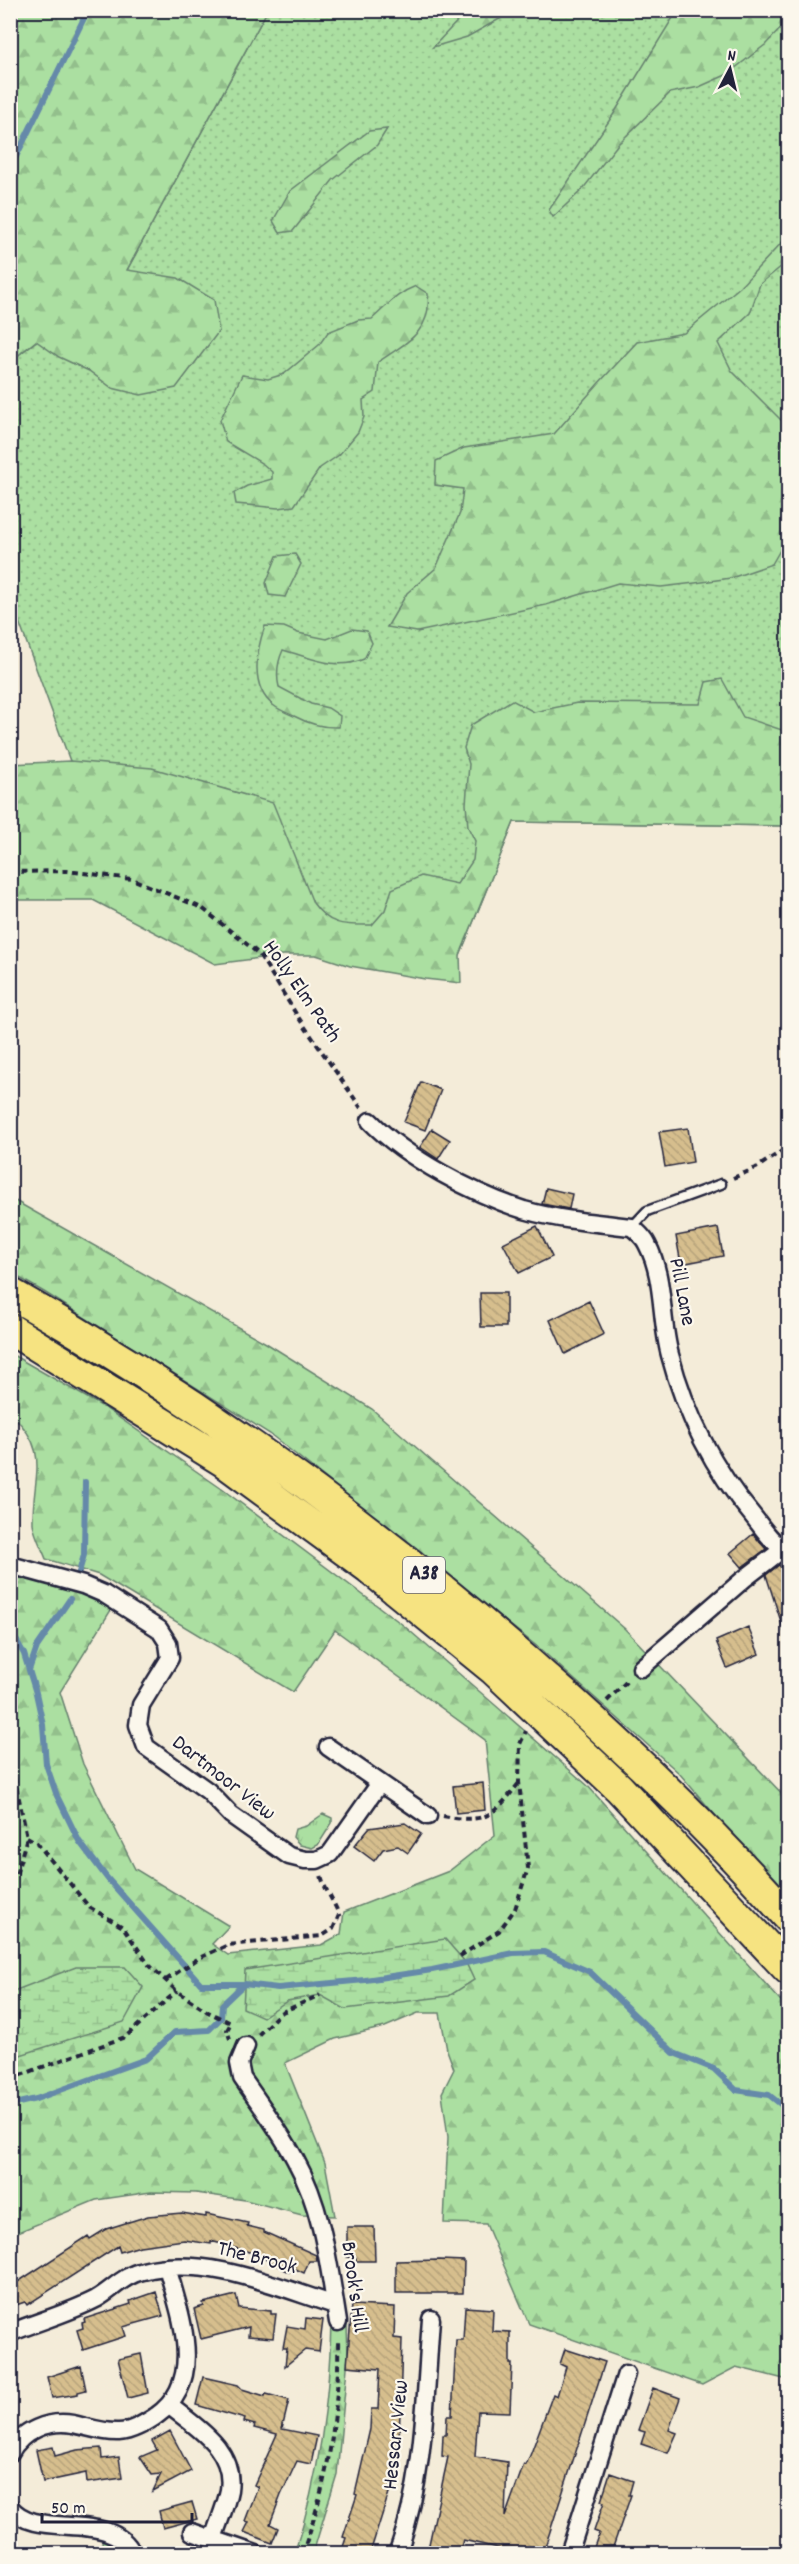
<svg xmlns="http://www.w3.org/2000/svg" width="799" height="2564" font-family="Dekko,sans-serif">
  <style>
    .grass { fill: url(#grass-dots); stroke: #66806e; stroke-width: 1.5 }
    .forest { fill: url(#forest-firs); stroke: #66806e; stroke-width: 1.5 }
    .wetland { fill: url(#wetland-marsh); stroke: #66806e; stroke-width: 1.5 }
    .park { fill: url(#park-tufts); stroke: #66806e; stroke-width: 1.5 }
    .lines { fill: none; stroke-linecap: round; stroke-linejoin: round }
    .stream { stroke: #6589a9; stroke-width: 6 }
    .building { fill: url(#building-back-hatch); stroke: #22223b; stroke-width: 1.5 }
    .lane-casing { stroke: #22223b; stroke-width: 13 }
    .street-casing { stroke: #22223b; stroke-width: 21 }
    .highway-casing { stroke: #22223b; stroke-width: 34 }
    .path { stroke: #22223b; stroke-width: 4; stroke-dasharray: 6 4.5; stroke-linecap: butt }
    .lane { stroke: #fbf7ec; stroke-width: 8 }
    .street { stroke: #fbf7ec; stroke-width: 16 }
    .highway { stroke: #f6e381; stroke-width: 30 }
    .labels { text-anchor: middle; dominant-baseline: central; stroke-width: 4.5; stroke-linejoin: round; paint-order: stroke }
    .shield { fill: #fbf7ec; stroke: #636270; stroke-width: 1.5 }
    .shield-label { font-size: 21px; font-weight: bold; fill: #22223b }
    .street-label { font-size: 22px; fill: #22223b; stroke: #fbf7ec }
  </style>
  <defs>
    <pattern id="grass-dots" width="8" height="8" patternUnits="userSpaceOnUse" patternTransform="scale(1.5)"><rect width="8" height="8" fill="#abdfa1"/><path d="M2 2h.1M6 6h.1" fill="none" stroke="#93bf8c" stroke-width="1.8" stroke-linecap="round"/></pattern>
    <pattern id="forest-firs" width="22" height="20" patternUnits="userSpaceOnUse" patternTransform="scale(1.5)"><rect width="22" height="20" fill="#abdfa1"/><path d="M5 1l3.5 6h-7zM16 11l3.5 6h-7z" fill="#93bf8c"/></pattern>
    <pattern id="wetland-marsh" width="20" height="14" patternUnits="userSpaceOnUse" patternTransform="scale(1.5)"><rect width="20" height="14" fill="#abdfa1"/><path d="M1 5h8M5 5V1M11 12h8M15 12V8" fill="none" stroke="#93bf8c"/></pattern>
    <pattern id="park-tufts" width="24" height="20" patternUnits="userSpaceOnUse" patternTransform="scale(1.5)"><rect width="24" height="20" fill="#abdfa1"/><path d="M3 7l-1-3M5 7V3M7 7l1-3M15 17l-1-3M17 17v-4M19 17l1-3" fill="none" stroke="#93bf8c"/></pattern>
    <pattern id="building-back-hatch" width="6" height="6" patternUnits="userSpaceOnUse" patternTransform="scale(1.5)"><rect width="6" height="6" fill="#d6be8d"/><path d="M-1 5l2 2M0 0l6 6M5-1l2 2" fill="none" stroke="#b7a37b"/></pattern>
  </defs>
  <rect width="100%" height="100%" fill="#f4ecd9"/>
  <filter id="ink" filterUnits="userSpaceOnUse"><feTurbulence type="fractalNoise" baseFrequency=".0167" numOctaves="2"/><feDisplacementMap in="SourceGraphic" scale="12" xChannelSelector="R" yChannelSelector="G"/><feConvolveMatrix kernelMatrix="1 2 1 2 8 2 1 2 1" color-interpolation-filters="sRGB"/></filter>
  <g filter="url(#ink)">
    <path class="grass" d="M267 11H788V826L514 822 460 955 288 934 70 761 11 600V361L127 270Z
      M100 2529 133 2553H104Z"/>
    <path class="forest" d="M11 10 267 11 127 270 178 278 214 300 219 331 176 388 141 395 112 388 89 371 59 357 36 341 11 361Z
      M467 11H514L467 37 433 47Z
      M677 11H786V23L765 45 726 75 699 87 670 93 618 144 582 190 553 217 549 210 613 115Z
      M387 129 377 145 333 180 293 231 280 233 273 221 290 191 369 131Z
      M788 236V261L760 284 750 313 718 343 732 371 788 427V536L772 564 731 578 695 583 661 587 618 583 546 605 417 632 387 627 407 593 436 568 460 513 463 489 435 485 436 461 464 448 554 434 598 384 637 342 684 333 740 287Z
      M416 286 428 294C432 332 406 343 378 362L375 392 363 400 364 417 358 432 339 455 320 468 294 506 278 508 236 504 234 493 247 486 272 479V472L263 464 226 442 220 420 242 375 268 379 284 374 319 345 328 332 358 320 372 319C387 306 397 293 416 286Z
      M295 554 301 564 285 597 269 595 266 583 277 556Z
      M265 626 284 627 298 633 327 639 352 629 367 631 372 643 364 659C335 671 312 658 283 650 277 663 276 674 279 687L311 704 328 708 340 716 339 727C322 728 309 724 294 716 287 713 279 710 273 705 250 687 256 651 265 626Z
      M722 679 743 717 788 732V826L514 822 460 955 461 983 425 979 350 966 316 955H283L215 964 93 900H11V764L70 761 152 768 273 803 313 903C330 927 345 925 372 925L385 910 392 889 421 876 457 884 473 860 475 841 468 827 466 804 469 764 464 748 471 725 512 700 534 712 577 703 700 704 706 682Z
      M10 1198 266 1343 372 1409 625 1629 788 1800V1900L679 1773 539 1648 270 1434 44 1292 11 1273Z
      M11 1354 105 1408 222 1489 403 1625 587 1785 788 2009V2380L736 2367 702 2385 529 2324 486 2224 444 2223 448 2137 442 2093 454 2069 447 2050 440 2013H418L385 2027 335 2039 285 2063 325 2163 335 2216 302 2215 245 2200 196 2193 151 2192 96 2200 11 2235V1565L116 1602 60 1692 83 1764 135 1869 229 1926 212 1944 228 1955 321 1945 341 1934 344 1912 449 1871 495 1835 485 1740 335 1630 293 1692 99 1575 46 1559C42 1548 34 1535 33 1523 32 1475 52 1452 11 1414Z
      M331 2320 345 2322 347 2324 348 2357 337 2474 313 2553 294 2554C319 2478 330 2399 331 2320Z"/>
    <path class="wetland" d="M445 1939 466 1963 474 1980 449 1996 345 2009 320 1995 287 2001 263 2017 243 2008 245 1970Z
      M76 1967H125L143 1987 124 2022 11 2058V1992Z"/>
    <path class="park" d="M323 1814 332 1818V1823L318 1845 312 1848 300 1845 293 1837 295 1829 306 1826Z"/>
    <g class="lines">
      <path class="stream" d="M10 169 88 10
        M79 1572 84 1555 85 1482
        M10 1629 24 1654 36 1693 43 1725 46 1764 57 1796 79 1841 107 1878 201 1984H243
        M29 1670 37 1647 70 1599
        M10 2105 36 2099 146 2059 175 2032 209 2030 221 2018 222 2005 244 1984 278 1988 365 1980 432 1970 513 1953 544 1952 590 1972 674 2053 714 2069 736 2090 769 2095 788 2110"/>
    </g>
    <path class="building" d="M421 1082 441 1090 425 1130 404 1122Z
      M688 1128 693 1162 665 1167 659 1132Z
      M432 1129 450 1140 438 1159 420 1147Z
      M546 1188 572 1194 569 1209 542 1204Z
      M537 1226 552 1257 519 1273 503 1243Z
      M718 1228 723 1256 681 1264 676 1236Z
      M480 1293H506V1327H481Z
      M589 1301 604 1334 565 1354 550 1320Z
      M753 1534 766 1549 742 1567 730 1553Z
      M779 1565 786 1573 789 1582V1634H785L766 1575Z
      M748 1627 759 1654 727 1668 716 1641Z
      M483 1783 485 1810 456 1813 453 1786Z
      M405 1823 421 1834 408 1853 398 1846 383 1849 374 1861 354 1846 369 1828Z
      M182 2213 206 2217V2214L248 2223 247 2226 264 2230V2232L316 2255 317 2261H309L304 2273 291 2267 289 2272 256 2254 211 2241V2244L184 2240 140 2246 120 2252 118 2246 27 2305 25 2302 10 2307V2287L88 2236 90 2239 106 2229 148 2216Z
      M347 2227H374L375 2261H356V2258L347 2257Z
      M440 2260 464 2261 463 2293H396V2261Z
      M156 2292 163 2316 123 2327 126 2336 83 2350 77 2330 83 2328 82 2323 85 2322 84 2319 131 2304 130 2301Z
      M236 2295 239 2308 271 2311V2314H276L273 2338 248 2336 249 2327 201 2339 194 2309 204 2306 203 2303Z
      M352 2305 395 2307 394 2338 402 2339 399 2445 392 2476 394 2477 370 2553H341L346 2538 343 2537 357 2495 355 2494 370 2429 371 2409H378L380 2369 347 2366Z
      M465 2307 493 2309 492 2331 510 2332V2364H512L510 2412 478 2411 475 2457 507 2462 505 2517 524 2464 526 2465 531 2453 553 2394 557 2396 566 2367 560 2364 565 2349 605 2362 543 2553H505L506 2550 463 2540 459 2553H445L428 2549 448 2457 442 2456 443 2435H446L447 2416H452L456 2340H463Z
      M306 2318 323 2320 319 2352 305 2350 285 2366 287 2348H283L287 2326 305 2329Z
      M141 2354 148 2393 128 2398 118 2359Z
      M81 2366 86 2390 78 2392V2394L52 2398 47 2377Z
      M203 2377 238 2385 242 2389 265 2396 266 2394 289 2400 282 2429 317 2436 311 2464 297 2461 281 2495 270 2524 278 2528 272 2543 244 2532 249 2522 245 2521 258 2487 254 2485 277 2434 254 2428 255 2425 244 2422 245 2419 196 2405Z
      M653 2388 680 2398 669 2430 677 2433 668 2453 641 2444 645 2432 638 2430Z
      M170 2431 191 2471 153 2491 161 2474 152 2475 140 2457 157 2450 152 2441Z
      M53 2447 55 2456 77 2450 101 2448 102 2459 119 2457 122 2478 87 2483 86 2473 43 2482 36 2450Z
      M610 2473 633 2481 629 2495H631L611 2553H592L599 2533 594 2531 604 2502 601 2501Z
      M192 2502 197 2519 163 2528 159 2511Z"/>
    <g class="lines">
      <defs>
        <path id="lane" d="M632 1227 647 1211 721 1184"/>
        <path id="street" d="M370 1121C406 1158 474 1194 524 1210 559 1220 596 1223 632 1227 637 1232 644 1237 647 1244 665 1278 660 1319 670 1355 685 1413 714 1470 753 1516 762 1527 774 1547 788 1550
          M10 1565 83 1585 104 1594 159 1629 168 1643 170 1658 141 1705 138 1725 146 1747 208 1791 231 1815 289 1856 305 1860H317L330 1854 380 1783
          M641 1668 744 1579 783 1549
          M328 1747 428 1816
          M246 2046 239 2063 242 2078C260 2104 280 2131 295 2159 323 2209 329 2267 338 2322
          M10 2333C39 2321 69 2313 96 2299 112 2290 124 2275 143 2271 206 2255 275 2286 335 2305
          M170 2406C197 2428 235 2449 229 2490 226 2506 218 2523 213 2539
          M10 2453C22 2430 49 2420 73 2424 88 2427 104 2433 119 2432 133 2431 145 2423 156 2416 207 2381 180 2315 167 2267
          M10 2507C36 2542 110 2507 133 2554
          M192 2532 256 2554
          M397 2554C425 2479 425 2398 431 2319
          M569 2554 626 2374"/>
        <path id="highway" d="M10 1293C209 1406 394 1541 564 1694 642 1764 719 1838 788 1917
          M10 1329 223 1461 369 1568 493 1669 619 1788 788 1969"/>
      </defs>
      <use href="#lane" class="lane-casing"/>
      <use href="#street" class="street-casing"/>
      <use href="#highway" class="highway-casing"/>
      <path class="path" d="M10 872 67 871 132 879 202 908 259 954 298 1017 361 1108
        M733 1178 756 1168 788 1147
        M607 1701 629 1679
        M10 1756 27 1837 16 1875 10 1881
        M443 1816C487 1824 493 1816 519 1783
        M27 1837 37 1843 89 1907 123 1927 149 1965 177 1991 208 2012 231 2023 227 2030 230 2039
        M460 1956 499 1931 515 1909 528 1868 519 1782 520 1744 526 1731
        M166 1980 199 1958 228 1945 322 1936 333 1929 339 1915C334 1901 324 1889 321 1875
        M258 2035 280 2013 320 1995
        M10 2079 125 2037 177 1991
        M302 2554C327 2486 340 2412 338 2340"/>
      <use href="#lane" class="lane"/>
      <use href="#street" class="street"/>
      <use href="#highway" class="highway"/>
    </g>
  </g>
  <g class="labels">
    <rect class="shield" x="403" y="1557" width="42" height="36" rx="4.5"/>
    <g class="shield-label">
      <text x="424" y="1575">A38</text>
    </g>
    <g class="street-label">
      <text transform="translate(301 992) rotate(55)">Holly Elm Path</text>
      <text transform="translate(681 1292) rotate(79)">Pill Lane</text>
      <text transform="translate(223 1779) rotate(38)">Dartmoor View</text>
      <text transform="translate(257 2259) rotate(14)">The Brook</text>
      <text transform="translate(353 2287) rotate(82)">Brook's Hill</text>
      <text transform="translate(397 2435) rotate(-84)">Hessary View</text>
    </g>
  </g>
  <rect width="799" height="2564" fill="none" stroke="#fbf7ec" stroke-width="36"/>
  <rect x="18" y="18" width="763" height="2528" fill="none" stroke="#22223b" stroke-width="2" filter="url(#ink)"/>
  <g transform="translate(730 69) rotate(7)" stroke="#fbf7ec" stroke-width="4.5" paint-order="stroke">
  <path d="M0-4.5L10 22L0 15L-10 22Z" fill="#22223b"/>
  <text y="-9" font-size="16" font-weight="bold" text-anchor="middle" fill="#22223b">N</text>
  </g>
  <path d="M42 2513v9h150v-9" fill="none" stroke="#22223b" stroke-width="3"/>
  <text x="51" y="2513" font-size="18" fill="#22223b" stroke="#fbf7ec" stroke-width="4.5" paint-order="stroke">50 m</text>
</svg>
